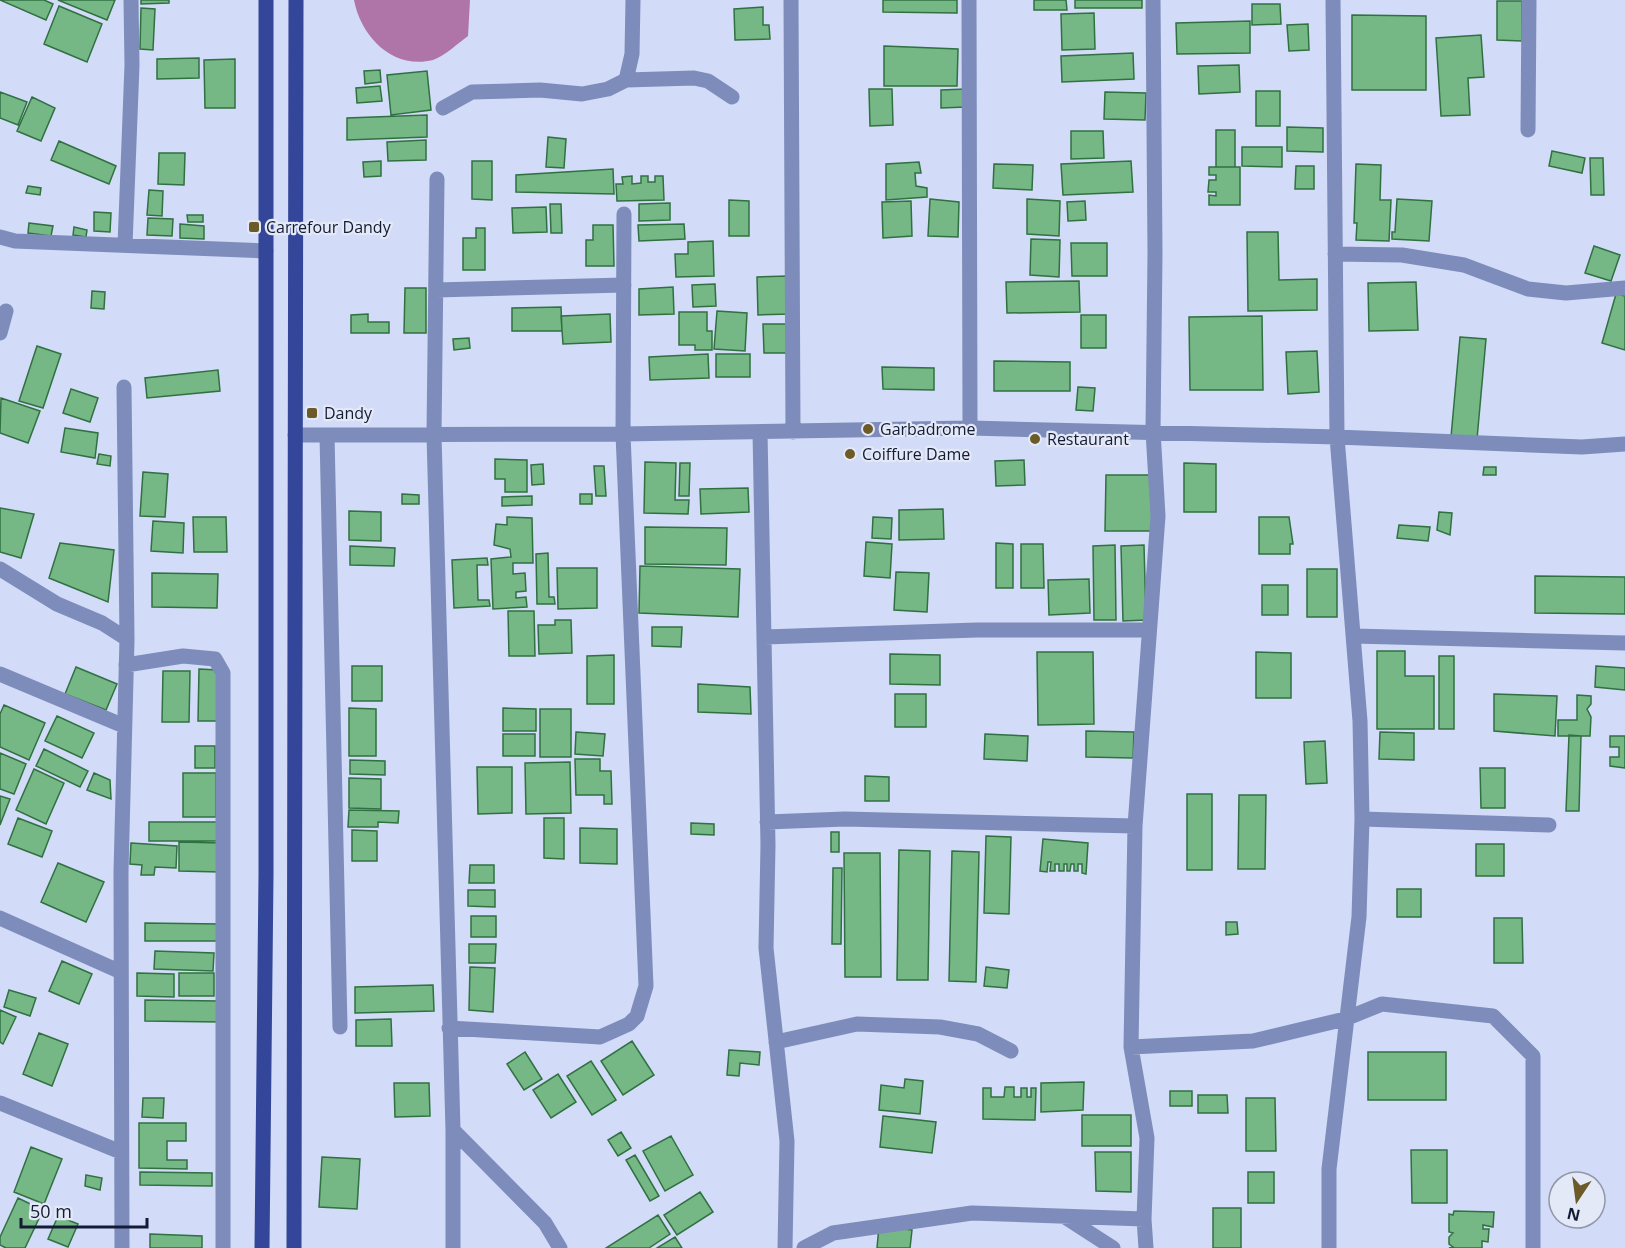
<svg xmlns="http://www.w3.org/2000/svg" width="1625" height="1248" font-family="'Open Sans',sans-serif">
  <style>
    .water { fill: #af75a9 }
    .building { fill: #76b885; stroke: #307042; stroke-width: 1.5 }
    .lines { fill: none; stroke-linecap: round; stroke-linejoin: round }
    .minor { stroke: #7d8cbb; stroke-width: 15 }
    .primary { stroke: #344699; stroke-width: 15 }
    .poi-dot { fill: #6c5b29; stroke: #e4e9f7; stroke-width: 2 }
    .labels { text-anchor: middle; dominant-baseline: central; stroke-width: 4.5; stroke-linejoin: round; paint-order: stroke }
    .poi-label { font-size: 16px; fill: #141b34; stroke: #e4e9f7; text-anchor: start }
  </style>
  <rect width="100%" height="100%" fill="#d2dbf7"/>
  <path class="water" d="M354 0H470L468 36C458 43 445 56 433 60 393 70 361 37 354 0Z"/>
  <path class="building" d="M0 0H44L53 4 46 20Z
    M58 0H115L107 20Z
    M141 0H169V3L141 4Z
    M883 0H957V13L883 12Z
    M1034 0H1066L1067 10H1034Z
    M1075 0H1142V8H1075Z
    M1497 1H1522V41L1497 40Z
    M1252 4H1280L1281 24 1252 25Z
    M59 6 102 24 87 62 44 44Z
    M763 7V25H769L770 39 735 40 734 9Z
    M141 8 155 9 153 50 140 49Z
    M1094 13 1095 49 1062 50 1061 14Z
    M1352 15 1426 16V90H1352Z
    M1250 21V53L1177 54 1176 23Z
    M1308 24 1309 50 1289 51 1287 25Z
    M1481 35 1484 77 1468 78 1470 115 1441 116 1436 38Z
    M884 46 958 49 957 86H884Z
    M1133 53 1134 79 1062 82 1061 56Z
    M199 58V78L157 79V59Z
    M235 59V108H205L204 60Z
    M1239 65 1240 92 1199 94 1198 66Z
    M380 70 381 82 365 84 364 71Z
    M427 71 431 110 391 115 387 75Z
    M380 86 382 101 357 103 356 88Z
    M869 89H892L893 125 870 126Z
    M966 89V107L941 108V90Z
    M1256 91H1280V126H1256Z
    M0 92 27 102 18 125 0 118Z
    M1105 92 1146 93 1145 120 1104 119Z
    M32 97 55 108 41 141 17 131Z
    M427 115V137L347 140V118Z
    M1287 127 1323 128V152L1287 151Z
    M1216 130H1235V167H1216Z
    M1071 131H1103L1104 158 1071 159Z
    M548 137 566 139 564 168 546 167Z
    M426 140V160L388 161 387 142Z
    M59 141 116 166 109 184 51 160Z
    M1242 147H1282V167L1242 166Z
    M1552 151 1585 158 1582 173 1549 166Z
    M159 153H185L184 185 158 184Z
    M1590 158H1603L1604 195H1591Z
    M381 161V176L364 177 363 162Z
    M472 161H492V200L472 199Z
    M1131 161 1133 192 1063 195 1061 164Z
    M919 162 921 173H915L916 186 927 188V197L886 200V164Z
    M994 164 1033 165 1032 190 993 188Z
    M1356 164 1381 165 1380 200H1391L1389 241 1356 240 1357 223H1354Z
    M1296 166H1314V189H1295Z
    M1209 167H1240V205H1209V195L1216 196V192H1208L1209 180H1216V175H1209Z
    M613 169 614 194 516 192V175Z
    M632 176V184L641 183V176H648V182H655V176H663L664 200 617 201 616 184H623L622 177Z
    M28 186 41 188 40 195 26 193Z
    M149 190 163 191 162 216 147 215Z
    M930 199 959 202 958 237 928 236Z
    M1027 199 1060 201 1059 236 1027 234Z
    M1397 199 1432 201 1429 241 1392 239V232H1395Z
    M729 200 749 201V236H729Z
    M911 201 912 236 883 238 882 202Z
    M1085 201 1086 220 1068 221 1067 202Z
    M670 203V220L639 221V204Z
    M550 204H561L562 233H551Z
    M546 207 547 232 513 233 512 208Z
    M94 212 111 213 110 232 94 231Z
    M187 215H203V222H188Z
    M148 218 173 219 172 236 147 235Z
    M29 223 53 226 51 236 28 233Z
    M180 224 204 226V239L180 238Z
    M684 224 685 239 639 241 638 225Z
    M593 225H613L614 266H586V240H593Z
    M74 227 87 230 86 237 73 235Z
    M476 228H485V270H463V238H476Z
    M1247 232H1278L1279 280 1317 279V310L1248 311Z
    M1031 239 1060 240 1059 277 1030 275Z
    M713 241 714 276 676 277 675 254H688V242Z
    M1071 243H1107V276H1072Z
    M1594 246 1620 255 1611 281 1585 273Z
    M788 276 789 314 758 315 757 277Z
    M1079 281 1080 312 1007 313 1006 282Z
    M1416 282 1418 330 1369 331 1368 283Z
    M715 284 716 306 693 307 692 285Z
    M673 287 674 314 639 315V289Z
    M405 288H426V333H404Z
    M92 291 105 292 104 309 91 308Z
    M1616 294 1625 296V350L1602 343Z
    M561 307 562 331H512V308Z
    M717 311 747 313 745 351 714 349Z
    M679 312H707V331H712V350H695V345H679Z
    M368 314V322H389V333H351V315Z
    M610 314 611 342 563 344 561 316Z
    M1081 315H1106V348H1081Z
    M1262 316 1263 390H1190L1189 317Z
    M763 324H789L790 353H764Z
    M1460 337 1486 339 1477 439 1451 437Z
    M469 338 470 348 454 350 453 339Z
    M37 346 61 354 43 408 19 401Z
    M1317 351 1319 392 1288 394 1286 352Z
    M708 354 709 378 650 380 649 357Z
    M716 354H750V377H716Z
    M994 361 1070 362V391H994Z
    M882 367 934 368V390L883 389Z
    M218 370 220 391 147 398 145 378Z
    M1078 387 1095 388 1093 411 1076 410Z
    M71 389 98 398 90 422 63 413Z
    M1 398 40 411 28 443 0 433Z
    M65 428 98 433 95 458 61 452Z
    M99 454 111 456 110 466 97 464Z
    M495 459 527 460V492H505V479H495Z
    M1024 460 1025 485 996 486 995 461Z
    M645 462 676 463 675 500H689L688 514 644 513Z
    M680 463H690L689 496H679Z
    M1184 463 1216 464V512H1184Z
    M543 464 544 484 532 485 531 465Z
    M594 466H604L606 496H596Z
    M1484 467H1496V475H1483Z
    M143 472 168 474 165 517 140 516Z
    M1106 475H1153L1152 531H1105Z
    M748 488 749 512 701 514 700 489Z
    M402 494 419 495V504H402Z
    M580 494H592V504H580Z
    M532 496V505L502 506V497Z
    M0 508 34 514 21 558 0 552Z
    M943 509 944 539 899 540V510Z
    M349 511 381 512V541L349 540Z
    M1439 512 1452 513 1450 535 1437 530Z
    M193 517H226L227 552H194Z
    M507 517 532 518 533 563H513V574L525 573 526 591 516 592V598L526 597 527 607 493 609 491 559 511 557 510 549 494 545 496 524 507 525Z
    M873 517 892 518 891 539 872 538Z
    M1259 517H1289L1293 544H1290V554H1259Z
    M153 521 184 523 183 553 151 551Z
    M1399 525 1430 527 1428 541 1397 538Z
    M645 527 727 528 726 565 645 564Z
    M866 542 892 544 890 578 864 576Z
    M60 543 114 550 108 602 49 578Z
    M996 543 1013 544V588H996Z
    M1021 544H1043L1044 588H1021Z
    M1115 545 1116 620H1094L1093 546Z
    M1144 545 1146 620 1123 621 1121 546Z
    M350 546 395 548 394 566 350 565Z
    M548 553 549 597H554L555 604H537L536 554Z
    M487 558 488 565H477L478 600H489L490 606 454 608 452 560Z
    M640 566 740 569 738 617 639 613Z
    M557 568H597V608L558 609Z
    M1307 569H1337V617H1307Z
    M896 572 929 573 927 612 894 610Z
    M152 573 218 574 217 608 152 607Z
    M1535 576 1625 577V614L1535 613Z
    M1089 579 1090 613 1049 615 1048 580Z
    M1262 585H1288V615H1262Z
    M508 611H534L535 656H509Z
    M555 620H571L572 653 539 654 538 625H555Z
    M652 627H682L681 647 652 646Z
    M1377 651H1405V676H1434V729H1377Z
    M1037 652H1093L1094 724 1038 725Z
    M1256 652 1291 653V698H1256Z
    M890 654 940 655V685L890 684Z
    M614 655V704H587V656Z
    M1439 656H1454V729H1439Z
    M352 666H382V701H352Z
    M1596 666 1625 668V690L1595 687Z
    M76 667 117 684 106 710 65 694Z
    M199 669 218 670 217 721H198Z
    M163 671H190L189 722H162Z
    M698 684 750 687 751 714 698 712Z
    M895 694H926V727H895Z
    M1494 694 1557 696 1555 736 1494 731Z
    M1577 695 1591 696V704L1587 709 1591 717 1590 736H1558V720H1577Z
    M4 705 45 723 29 760 0 747V714Z
    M349 708 376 709V756H349Z
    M503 708 536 709V731H503Z
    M540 709H571V757H540Z
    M57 716 94 733 82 758 45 741Z
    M1086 731 1134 732 1133 758 1086 757Z
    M576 732 605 734 603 756 575 754Z
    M1380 732 1414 733V760L1379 759Z
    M503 734H535V756H503Z
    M985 734 1028 736 1027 761 984 759Z
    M1569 735 1581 736 1579 811H1566Z
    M1610 736H1625V768L1610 766V757H1619V747H1610Z
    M1325 741 1327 783 1306 784 1304 742Z
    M195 746H215V768H195Z
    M44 749 88 771 80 787 36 766Z
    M0 753 26 764 14 794 0 789Z
    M575 759H600V771H611L612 804H604V795H576Z
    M350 760 385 761V775L350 774Z
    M570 762 571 813 526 814 525 763Z
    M477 767H512V813L478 814Z
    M1480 768H1505V808H1481Z
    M34 769 64 783 46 824 16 810Z
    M94 773 110 780 111 799 87 790Z
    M183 773H216V817H183Z
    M865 776 889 777V801H865Z
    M349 778 381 779V809L349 808Z
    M1187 794H1212V870H1187Z
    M1239 795H1266L1265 869H1238Z
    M0 796 10 799 0 825Z
    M349 810 399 811 398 823 378 822V827H348Z
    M18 818 52 831 42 857 8 844Z
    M544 818H564V859L544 858Z
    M149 822H221V841H149Z
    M691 823 714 824V835L691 834Z
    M580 828 617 829V864L580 863Z
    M352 830 377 831V861H352Z
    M831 832H839V852H831Z
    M986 836 1011 837 1009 914 984 913Z
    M1043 839 1088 843 1086 874 1082 873V864H1078V871H1074V864H1071L1070 871H1067V864H1064V871H1059V864H1055V871H1050L1051 862H1048L1047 872 1040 871Z
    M179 842 221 843 220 872 179 871Z
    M131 843 177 846 176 868 155 867 154 875H141L142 865 130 864Z
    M1476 844H1504V876H1476Z
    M899 850 930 851 928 980H897Z
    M952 851 979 852 976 982 949 981Z
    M844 853H880L881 977H845Z
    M58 863 104 882 86 922 41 902Z
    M470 865H494V883H469Z
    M833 868H842L841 944H832Z
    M1397 889H1421V917H1397Z
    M468 890H495V907L468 906Z
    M471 916H496V937H471Z
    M1494 918H1522L1523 963H1494Z
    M1226 922H1237L1238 934 1226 935Z
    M145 923 220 924V941H145Z
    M469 944H496L495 963H469Z
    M155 951 214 953 213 971 154 969Z
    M62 961 92 974 79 1004 49 991Z
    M470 967 495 968 493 1012 469 1010Z
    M986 967 1009 970 1007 988 984 986Z
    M137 973 174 974V997L137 996Z
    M179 973H214V996H179Z
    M433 985 434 1011 355 1013V987Z
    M9 990 36 998 30 1016 4 1007Z
    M145 1000 220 1001V1022L145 1021Z
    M0 1010 16 1017 3 1044 0 1042Z
    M391 1019 392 1046H356V1020Z
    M39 1033 68 1044 52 1086 23 1074Z
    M632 1041 654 1075 623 1095 601 1061Z
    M729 1050 760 1052 759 1065 740 1063 739 1076 727 1075Z
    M525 1052 542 1079 524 1090 507 1064Z
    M1368 1052H1446V1100H1368Z
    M591 1061 616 1100 592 1115 567 1076Z
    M558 1074 576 1102 551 1118 533 1090Z
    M905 1079 923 1081 920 1114 879 1110 881 1085 904 1088Z
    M1084 1082 1083 1110 1041 1112V1083Z
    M394 1083H429L430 1116 395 1117Z
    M1005 1087H1014V1097H1021V1088H1027V1097H1031V1088H1036L1035 1120 983 1119V1088H991V1097H1004Z
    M1170 1091H1192V1106H1170Z
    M1198 1095H1227L1228 1113H1198Z
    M143 1098H164L163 1118 142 1117Z
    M1246 1098H1275L1276 1151H1246Z
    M1082 1115H1131V1146H1082Z
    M883 1116 936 1122 932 1153 880 1147Z
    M139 1123H186V1141H167V1160H187V1169L139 1168Z
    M621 1132 631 1148 618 1156 608 1140Z
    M671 1136 693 1175 665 1191 643 1151Z
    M31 1147 62 1159 44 1204 14 1192Z
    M1411 1150H1447V1203H1412Z
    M1095 1152H1131V1192L1096 1191Z
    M635 1155 659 1196 650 1201 626 1160Z
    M322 1157 360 1159 357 1209 319 1207Z
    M140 1172 212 1173V1186L140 1185Z
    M1248 1172H1274V1203H1248Z
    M86 1175 102 1178 100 1190 85 1186Z
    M700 1192 713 1212 677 1235 664 1215Z
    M18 1198 43 1210 25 1248H6L0 1245V1237Z
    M1213 1208H1241V1248H1213Z
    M1454 1211 1494 1212 1493 1227 1483 1225V1229H1489L1488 1242 1482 1241V1248H1449L1453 1247 1449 1244V1237L1453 1233 1449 1232V1214L1453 1215Z
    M658 1215 670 1234 649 1248H606Z
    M58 1216 78 1224 68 1247 48 1239Z
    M879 1226 912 1230 910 1248H877Z
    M150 1234 202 1236V1248H150Z
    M675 1237 682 1248H657Z"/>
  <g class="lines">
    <path class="minor" d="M791 0 793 432
      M969 0 970 428
      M626 80 694 78 708 81 732 97
      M443 108 472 92 540 90 582 94 608 89 626 80 632 54 633 0
      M1528 130 1529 0
      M437 179 434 435 453 1130V1248
      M0 237 15 241 266 251
      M125 245 132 65 131 0
      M1335 254 1402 255 1464 265 1528 289 1566 293 1625 288
      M436 290 624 285
      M0 333 6 311
      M760 432 768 845 766 948 787 1141 785 1248
      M295 435 623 434 970 428 1337 437 1582 447 1625 444
      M327 435 340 1027
      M0 569 57 604 102 623 127 639
      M1354 636 1625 643
      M764 637 977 630H1148
      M126 665 183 656 215 659 223 673V1248
      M0 674 124 726
      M1362 819 1549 825
      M767 822 845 819 1135 826
      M0 918 121 972
      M449 1028 600 1037 629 1024 637 1016 646 986 623 434 624 214
      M776 1042 857 1024 940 1027 978 1034 1011 1051
      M1131 1047 1253 1041 1345 1019 1382 1004 1493 1016 1533 1056V1248
      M0 1103 121 1152
      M453 1130 545 1223 560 1248
      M1065 1217 1113 1248
      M1144 1219 1147 1138 1131 1047 1135 826 1158 516 1153 431 1155 254 1153 0
      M122 1248 121 872 127 639 124 387
      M804 1248 833 1233 972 1213 1144 1219 1146 1248
      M1329 1248V1169L1359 917 1362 819 1360 721 1337 437 1333 0"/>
    <path class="primary" d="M262 1248 266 875V0
      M294 1248 296 0"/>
  </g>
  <g class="poi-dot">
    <rect x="248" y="221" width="12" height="12" rx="3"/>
    <rect x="306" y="407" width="12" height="12" rx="3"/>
    <circle cx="868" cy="429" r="6"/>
    <circle cx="1035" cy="439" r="6"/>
    <circle cx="850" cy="454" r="6"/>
  </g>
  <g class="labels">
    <g class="poi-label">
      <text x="266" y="227">Carrefour Dandy</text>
      <text x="324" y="413">Dandy</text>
      <text x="880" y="429">Garbadrome</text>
      <text x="1047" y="439">Restaurant</text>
      <text x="862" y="454">Coiffure Dame</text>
    </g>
  </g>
  <g transform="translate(1577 1200) rotate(193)"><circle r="28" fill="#e4e9f7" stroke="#9197a9" stroke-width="1.5"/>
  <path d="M0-4.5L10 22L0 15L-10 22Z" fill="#6c5b29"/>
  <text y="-9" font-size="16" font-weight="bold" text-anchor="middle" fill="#141b34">N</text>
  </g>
  <path d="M21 1218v9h126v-9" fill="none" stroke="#141b34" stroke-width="3"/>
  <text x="30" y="1218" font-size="18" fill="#141b34" stroke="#e4e9f7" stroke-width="4.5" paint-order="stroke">50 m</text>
</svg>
